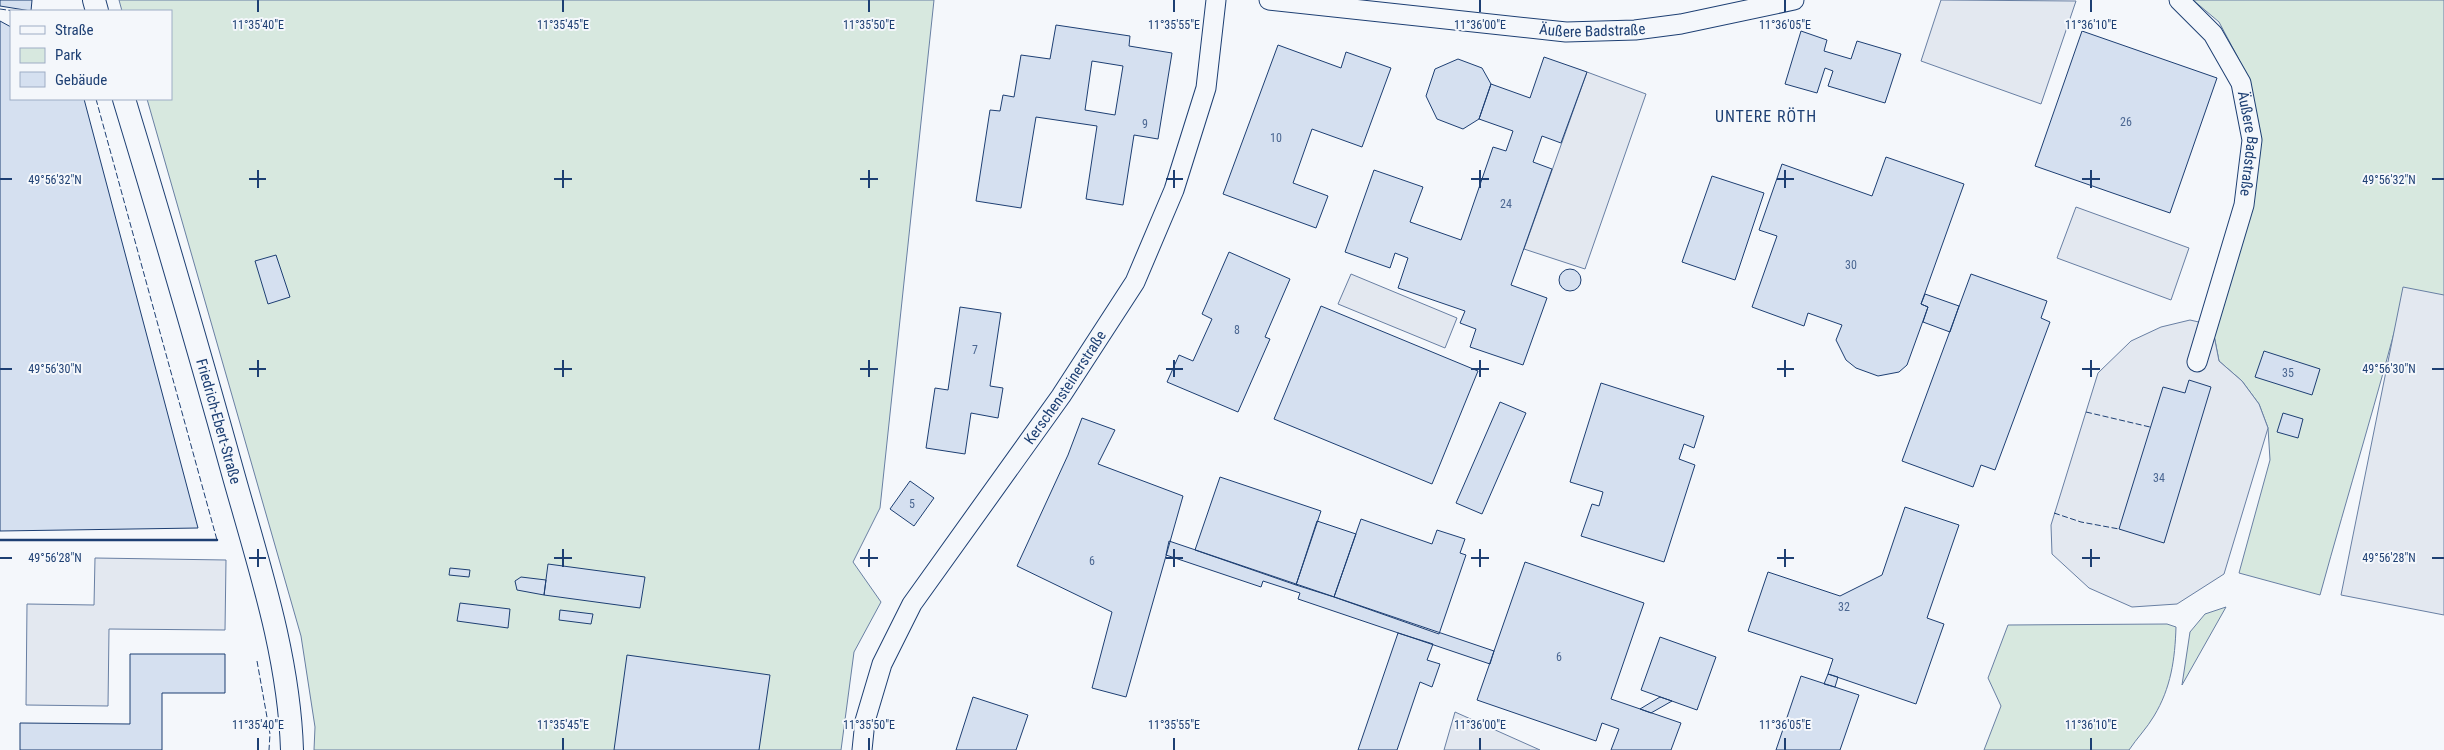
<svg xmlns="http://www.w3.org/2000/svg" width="2444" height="750" font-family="'Roboto Condensed',sans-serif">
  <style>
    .green { fill: #d7e8df; stroke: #687fa3 }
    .parking { fill: #e3e8f0; stroke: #687fa3 }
    .building { fill: #d5e0f0; stroke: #1d3f73; fill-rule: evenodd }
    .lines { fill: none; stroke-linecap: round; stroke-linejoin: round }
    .minor-casing { stroke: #1d3f73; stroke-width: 21 }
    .tertiary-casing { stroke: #1d3f73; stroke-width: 24 }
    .minor { stroke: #f4f7fb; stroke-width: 19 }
    .tertiary { stroke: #f4f7fb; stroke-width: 22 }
    .fence { stroke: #1d3f73; stroke-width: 1; stroke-dasharray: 6 2.5; stroke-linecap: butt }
    .wall { stroke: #1d3f73; stroke-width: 2.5 }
    .ticks { fill: none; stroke: #1d3f73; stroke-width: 2 }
    .labels { text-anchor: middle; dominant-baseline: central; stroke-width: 4; stroke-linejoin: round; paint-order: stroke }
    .number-label { font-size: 12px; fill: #4b6792 }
    .street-label { font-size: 15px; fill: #1d3f73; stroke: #f4f7fb }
    .neighbourhood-label { font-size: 16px; letter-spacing: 1px; fill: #1d3f73; stroke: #f4f7fb }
    .ticks-label { font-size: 12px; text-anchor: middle; fill: #1d3f73; stroke: #f4f7fb; stroke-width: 4; stroke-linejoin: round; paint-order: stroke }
  </style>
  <rect width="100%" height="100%" fill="#f4f7fb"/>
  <path class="green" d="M119 0H934L880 508 853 562 881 602 854 652 841 750H314L315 727 301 636 147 99H171V11H122Z
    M2193 0H2444V297L2405 291C2379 393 2348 493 2320 595L2239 573 2270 460 2268 428 2259 404 2242 381 2219 361 2212 325 2244 205V69L2219 22Z
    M2226 607 2182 685 2190 632 2205 614Z
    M2167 624 2176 627C2175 659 2171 688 2154 716 2147 728 2137 738 2129 750H1984L2001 706 1988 678 2008 625Z"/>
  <path class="parking" d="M1941 0 2076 1 2041 104 1921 61Z
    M1587 72 1646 94 1585 269 1524 249Z
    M2076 207 2189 248 2171 300 2057 258Z
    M1351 274 1457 318 1445 348 1338 304Z
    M2403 287 2444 295V615L2341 595Z
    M2190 320 2212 325 2219 361 2242 381 2259 404 2268 428 2224 574 2177 604 2132 607 2089 588 2052 554 2051 525 2098 373 2131 341 2161 327Z
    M95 558 226 560 225 630 109 629 108 706 26 705 27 604 94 605Z
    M1455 712 1540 750H1444Z"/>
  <path class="building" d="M0 0H32L31 11 0 6Z
    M0 21 11 27V99H84L198 528 0 531Z
    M1056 25 1130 36 1129 46 1172 53 1158 139 1134 135 1123 205 1086 199 1097 126 1036 117 1021 208 976 201 990 110 1000 111 1003 95 1014 97 1021 55 1050 59ZM1092 61 1123 66 1115 115 1085 110Z
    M1801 31 1827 40 1824 51 1851 59 1857 41 1901 54 1885 103 1828 86 1833 71 1825 68 1817 93 1785 84Z
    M2082 31 2217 78 2170 213 2035 166Z
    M1278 45 1341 68 1346 52 1391 68 1362 147 1312 129 1293 183 1328 196 1316 228 1223 194Z
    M1544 57 1587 72 1561 143 1542 136 1533 162 1552 169 1511 285 1547 298 1523 365 1470 347 1476 329 1460 323 1465 311 1398 288 1408 258 1395 253 1390 268 1345 252 1374 170 1423 187 1410 222 1461 240 1493 147 1506 151 1513 131 1479 119 1491 84 1530 98Z
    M1458 59 1482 68 1491 84 1479 119 1463 129 1437 119 1426 96 1435 69Z
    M1886 157 1964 184 1921 304 1928 307 1907 365 1899 372 1878 376 1856 368 1846 360 1836 340 1842 325 1808 313 1804 326 1752 307 1777 236 1759 230 1782 164 1872 196Z
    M1712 176 1764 193 1735 280 1682 262Z
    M1229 252 1290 279 1265 337 1270 339 1238 412 1167 382 1179 355 1193 361 1212 319 1202 314Z
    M276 255 290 297 268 304 255 261Z
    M1559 280a11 11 0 1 1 22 0a11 11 0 1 1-22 0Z
    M1971 274 2047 301 2041 318 2050 322 1995 470 1981 465 1973 487 1902 461Z
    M1925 294 1959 306 1950 332 1923 322 1928 307 1921 304Z
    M1321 306 1478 371 1432 484 1274 419Z
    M960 307 1001 313 990 386 1003 388 998 418 971 413 965 454 926 448 935 388 948 390Z
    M2264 351 2320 369 2312 395 2255 377Z
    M2189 380 2211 387 2164 543 2119 529 2163 387 2185 393Z
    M1601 383 1704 416 1694 448 1684 444 1679 459 1695 465 1664 562 1581 536 1592 504 1599 506 1603 492 1570 482Z
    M1500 402 1526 413 1482 514 1456 503Z
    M2283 413 2303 419 2298 438 2277 432Z
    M1082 418 1115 430 1098 464 1183 496 1126 697 1092 688 1112 612 1017 566 1068 455Z
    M1220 477 1321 511 1296 585 1195 550Z
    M910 481 934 498 914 526 890 509Z
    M1905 507 1959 525 1927 618 1944 624 1916 704 1828 674 1833 659 1748 631 1768 572 1840 596 1882 575Z
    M1361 519 1432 544 1437 530 1465 539 1460 553 1466 555 1439 634 1334 597Z
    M1317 521 1356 534 1334 597 1296 585Z
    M1169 541 1494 651 1490 664 1298 599 1300 593 1263 581 1261 587 1166 555Z
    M1525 562 1644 603 1611 699 1681 723 1671 750H1611L1619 729 1602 723 1596 741 1477 700Z
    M548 564 645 577 640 608 544 595Z
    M450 568 470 570 469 577 449 575Z
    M521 577 546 580 544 595 517 590 515 581Z
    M460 603 510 609 508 628 457 621Z
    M560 610 593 614 591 624 559 620Z
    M1398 633 1433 644 1427 660 1440 664 1432 687 1420 682 1397 750H1358Z
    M1660 637 1716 657 1697 710 1641 690Z
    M130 654H225V693H162V750H20V723L130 724Z
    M627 655 770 675 759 750H614Z
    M1828 674 1838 677 1835 687 1824 684Z
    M1801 676 1859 695 1840 750H1776Z
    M973 697 1028 715 1016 750H956Z
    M1660 697 1672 701 1651 713 1640 709Z"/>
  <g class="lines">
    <defs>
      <g id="minor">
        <path id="s1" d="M1269 0 1566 32 1635 30 1681 24 1794 0"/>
        <path id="s2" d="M2179 0 2213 34 2241 83 2252 140 2244 205 2197 362"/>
        <path id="s3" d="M862 750 865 721 882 664 912 604 1061 396 1135 282 1174 190 1206 88 1216 0"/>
      </g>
      <g id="tertiary">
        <path d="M94 0 97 11"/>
        <path id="s4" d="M124 99C162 224 199 350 234 477 259 566 289 656 292 750"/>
      </g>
    </defs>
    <use href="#minor" class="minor-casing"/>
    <use href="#tertiary" class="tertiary-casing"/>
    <use href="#minor" class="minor"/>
    <use href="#tertiary" class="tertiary"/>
    <path class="fence" d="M0 9 14 11
      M96 99 217 540
      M2086 412 2150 427
      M2054 513 2081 522 2119 529
      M257 661 270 734 269 750"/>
    <path class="wall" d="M0 540H217"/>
  </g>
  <path class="ticks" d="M258 0V12M563 0V12M869 0V12M1174 0V12M1480 0V12M1785 0V12M2091 0V12M258 170V188M563 170V188M869 170V188M1174 170V188M1480 170V188M1785 170V188M2091 170V188M0 179H12M249 179H266M554 179H572M860 179H878M1166 179H1183M1471 179H1489M1777 179H1794M2082 179H2100M2432 179H2444M258 360V377M563 360V377M869 360V377M1174 360V377M1480 360V377M1785 360V377M2091 360V377M0 369H12M249 369H266M554 369H572M860 369H878M1166 369H1183M1471 369H1489M1777 369H1794M2082 369H2100M2432 369H2444M258 549V567M563 549V567M869 549V567M1174 549V567M1480 549V567M1785 549V567M2091 549V567M0 558H12M249 558H266M554 558H572M860 558H878M1166 558H1183M1471 558H1489M1777 558H1794M2082 558H2100M2432 558H2444M258 738V750M563 738V750M869 738V750M1174 738V750M1480 738V750M1785 738V750M2091 738V750"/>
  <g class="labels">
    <g class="number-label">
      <text x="2126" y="122">26</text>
      <text x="1145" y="124">9</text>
      <text x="1276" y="138">10</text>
      <text x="1506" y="204">24</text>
      <text x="1851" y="265">30</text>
      <text x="1237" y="330">8</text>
      <text x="975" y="350">7</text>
      <text x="2288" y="373">35</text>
      <text x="2159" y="478">34</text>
      <text x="912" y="504">5</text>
      <text x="1092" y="561">6</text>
      <text x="1844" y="607">32</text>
      <text x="1559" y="657">6</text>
    </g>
    <g class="street-label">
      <text stroke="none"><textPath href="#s1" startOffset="325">Äußere Badstraße</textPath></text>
      <text stroke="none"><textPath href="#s2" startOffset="166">Äußere Badstraße</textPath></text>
      <text stroke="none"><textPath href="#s3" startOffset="421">Kerschensteinerstraße</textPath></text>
      <text stroke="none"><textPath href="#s4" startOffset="336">Friedrich-Ebert-Straße</textPath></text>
    </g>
    <g class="neighbourhood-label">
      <text x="1766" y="116">UNTERE RÖTH</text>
    </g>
  </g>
  <g class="ticks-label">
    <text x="258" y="29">11°35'40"E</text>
    <text x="563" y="29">11°35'45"E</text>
    <text x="869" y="29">11°35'50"E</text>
    <text x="1174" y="29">11°35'55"E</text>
    <text x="1480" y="29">11°36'00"E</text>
    <text x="1785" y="29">11°36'05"E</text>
    <text x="2091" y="29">11°36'10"E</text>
    <text x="55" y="184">49°56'32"N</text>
    <text x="2389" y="184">49°56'32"N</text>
    <text x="55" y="373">49°56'30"N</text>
    <text x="2389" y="373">49°56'30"N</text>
    <text x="55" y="562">49°56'28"N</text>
    <text x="2389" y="562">49°56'28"N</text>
    <text x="258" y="729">11°35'40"E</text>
    <text x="563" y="729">11°35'45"E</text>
    <text x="869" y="729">11°35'50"E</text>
    <text x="1174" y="729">11°35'55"E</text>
    <text x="1480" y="729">11°36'00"E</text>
    <text x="1785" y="729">11°36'05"E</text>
    <text x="2091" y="729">11°36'10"E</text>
  </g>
  <rect x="10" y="10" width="162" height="90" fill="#f4f7fb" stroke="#9eadc5"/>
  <rect x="20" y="26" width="25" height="8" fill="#f4f7fb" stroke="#9eadc5"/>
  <text x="55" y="35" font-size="15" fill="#1d3f73">Straße</text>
  <rect x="20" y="48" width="25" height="15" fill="#d7e8df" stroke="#9eadc5"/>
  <text x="55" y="60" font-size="15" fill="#1d3f73">Park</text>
  <rect x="20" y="72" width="25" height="15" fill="#d5e0f0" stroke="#9eadc5"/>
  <text x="55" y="85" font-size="15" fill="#1d3f73">Gebäude</text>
</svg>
